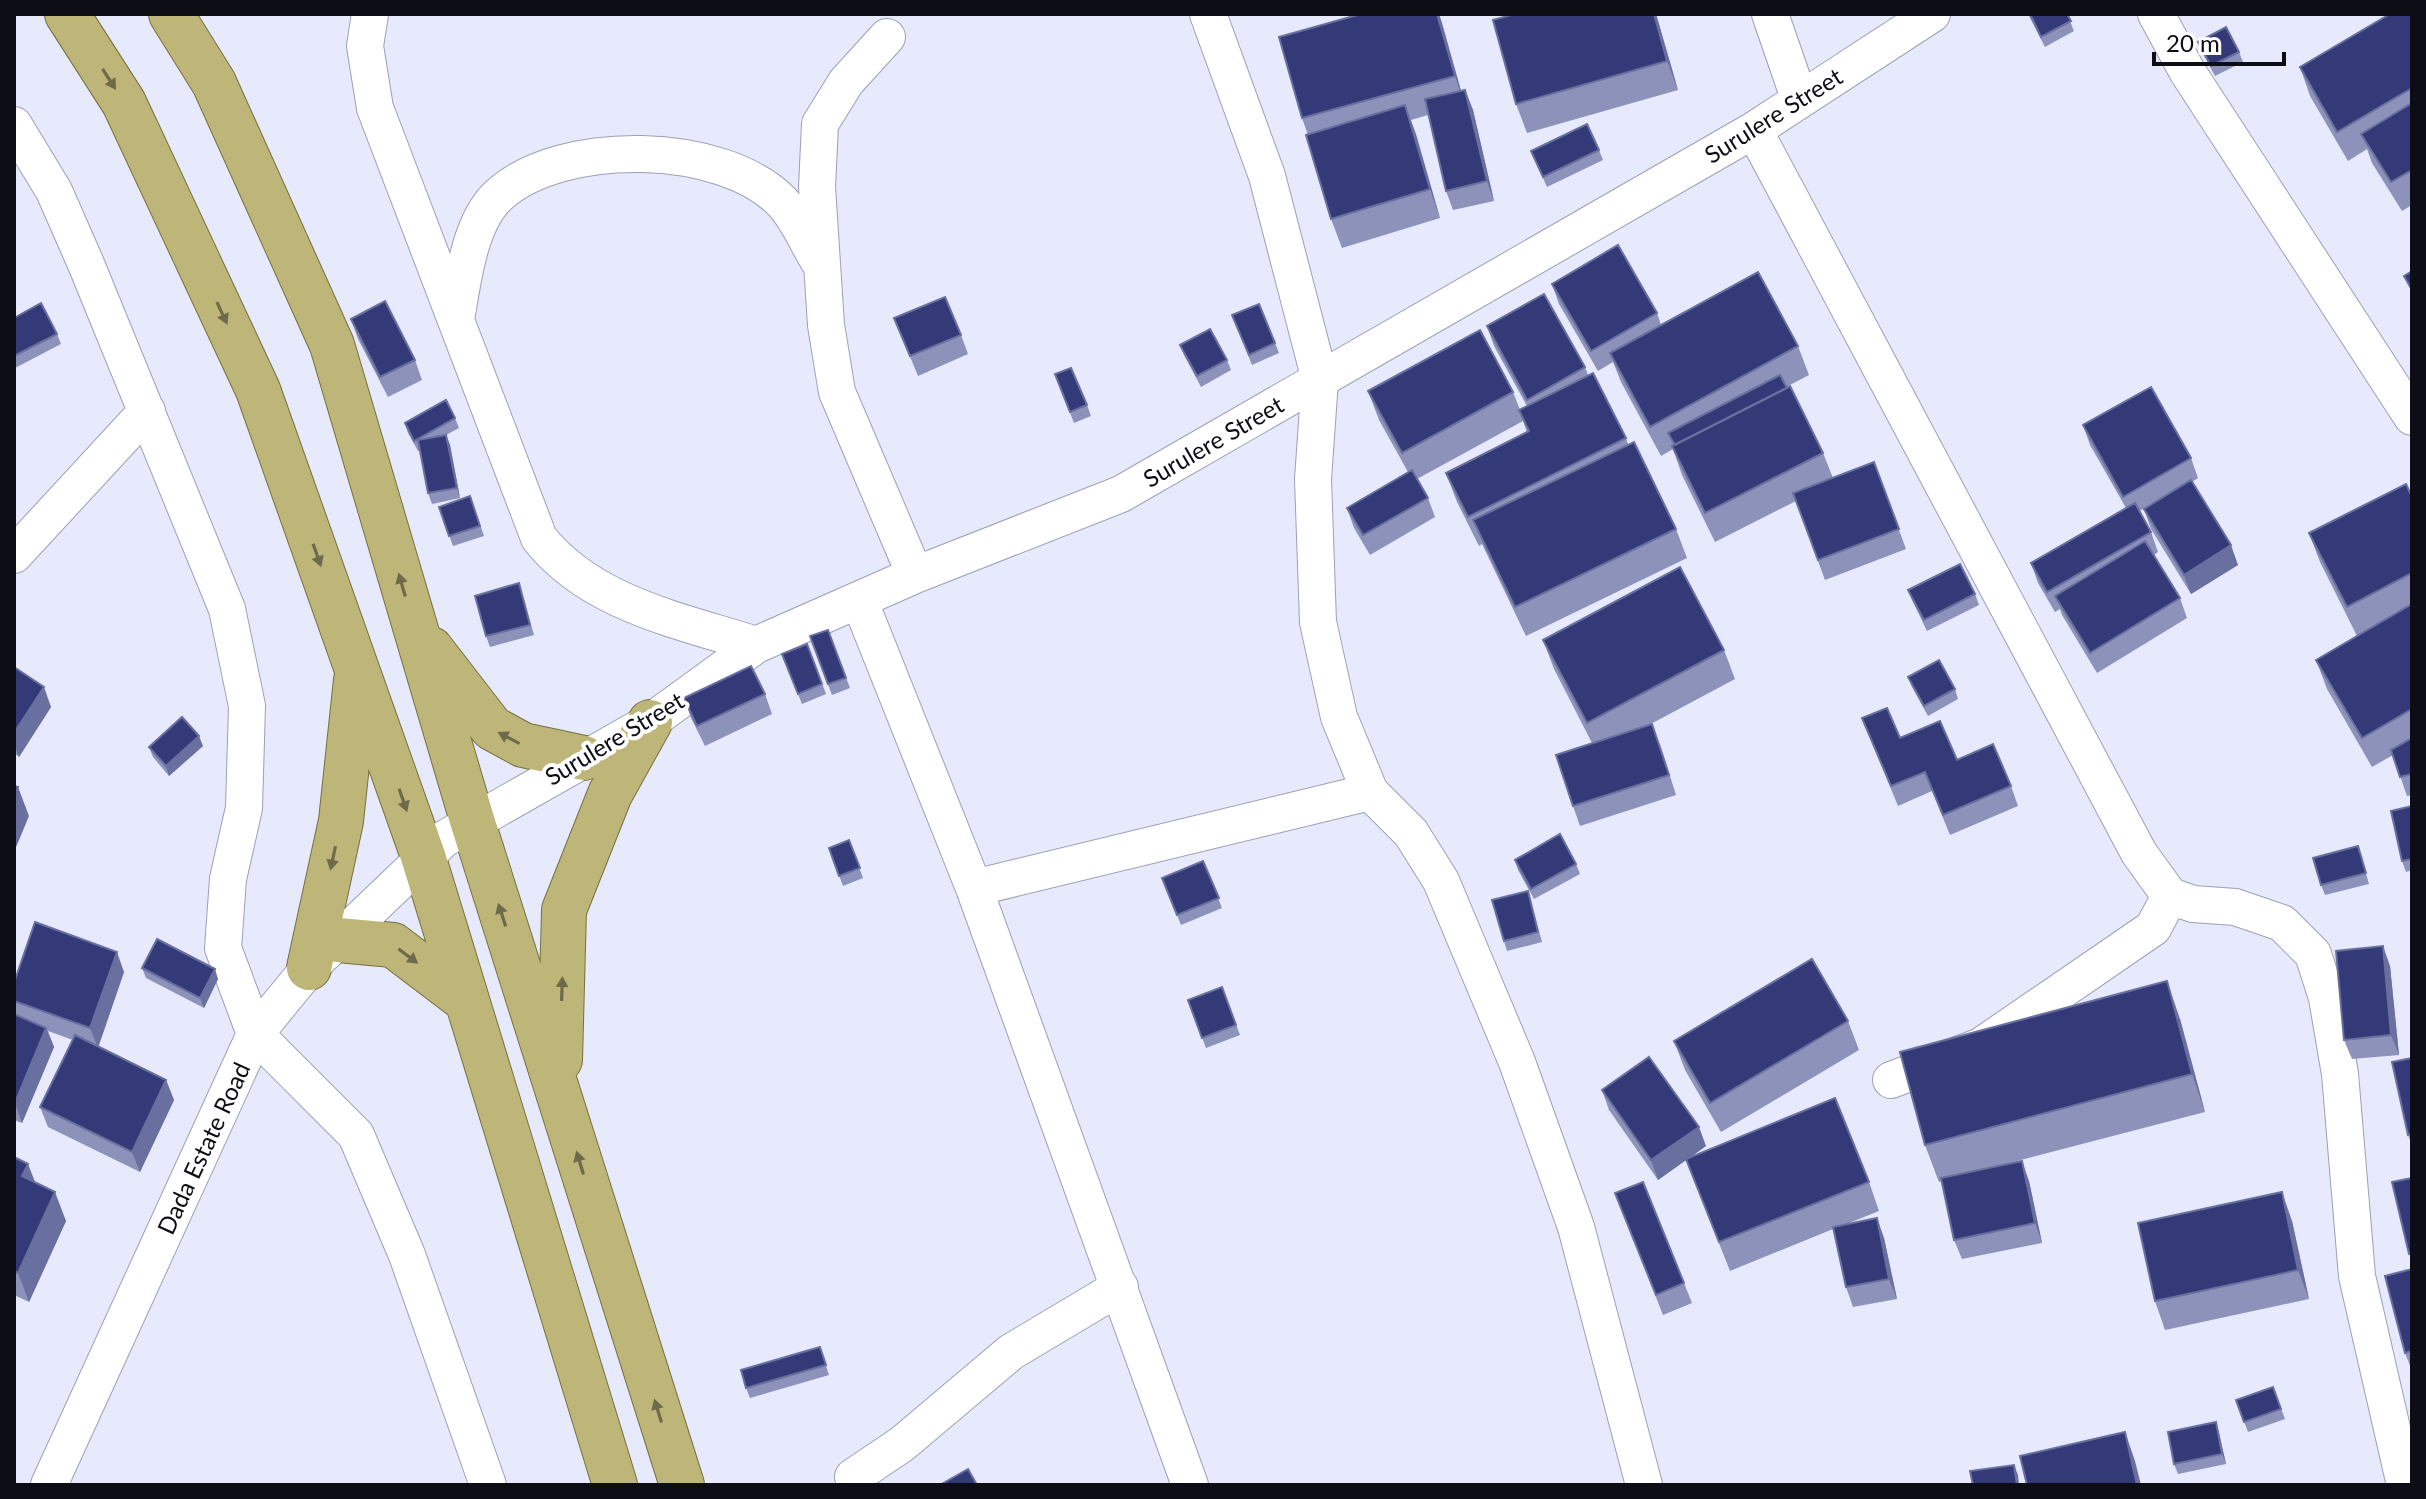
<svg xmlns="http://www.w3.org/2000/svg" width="2426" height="1499" font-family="Lato,sans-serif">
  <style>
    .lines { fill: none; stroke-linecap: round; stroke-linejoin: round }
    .minor-casing { stroke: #9ca0b5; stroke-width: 38 }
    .trunk-casing { stroke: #76703f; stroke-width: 46 }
    .minor { stroke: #fff; stroke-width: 36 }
    .trunk { stroke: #beb678; stroke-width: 44 }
    .wall { fill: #8d92ba }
    .shaded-wall { fill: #696f9f }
    .building { fill: #343a77; stroke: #696f9f; stroke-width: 2 }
    .oneway { fill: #6e6a4b }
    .labels { text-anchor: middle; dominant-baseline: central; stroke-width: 8; stroke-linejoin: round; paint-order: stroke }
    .street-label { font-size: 24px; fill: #0d0e15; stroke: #fff }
  </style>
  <rect width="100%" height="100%" fill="#e6eafc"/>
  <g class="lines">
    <defs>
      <path id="minor" d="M370 14 365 46 375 108 539 538C591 604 679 620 756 645
        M1208 14 1267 176 1320 380 1313 479 1318 622 1339 717 1370 792
        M1770 14 1799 98
        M2156 14 2187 71 2412 417
        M887 37 846 82 820 124 817 187 826 325 837 392 915 575
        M14 125 54 191 86 264 227 609 247 706 244 808 228 879 223 948 255 1034 356 1135 407 1255 488 1485
        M1754 130 2139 853 2170 896 2193 904 2235 907 2282 923 2313 954 2327 998 2340 1074 2357 1276 2405 1485
        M457 314C463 279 470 221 499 195 561 138 724 140 783 203 797 218 807 242 818 260
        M14 555 147 411
        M860 602 974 888 1190 1485
        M974 888 1370 792 1411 833 1441 881 1517 1062 1576 1227 1644 1485
        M1891 1080 1981 1046 2153 928 2170 896
        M853 1477 902 1444 1011 1352 1120 1287
        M49 1485 255 1034 309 968 444 839 650 722 756 645 915 575 1121 494 1754 130 1932 14"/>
      <path id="trunk" d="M67 14 124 103 258 390 423 856 615 1485
        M171 14 214 83 332 345 472 820 682 1485
        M431 649 492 728 523 745 584 758
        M338 940 393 945 467 1001
        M309 968 341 821 356 680
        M560 1060 564 910 610 794 650 722"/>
    </defs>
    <use href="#minor" class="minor-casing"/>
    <use href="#trunk" class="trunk-casing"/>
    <use href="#minor" class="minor"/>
    <use href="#trunk" class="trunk"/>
  </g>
  <path class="wall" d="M1361 14H1439L1461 91 1465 90 1473 110 1494 201 1453 210 1446 191 1428 115 1411 120 1440 218 1342 248 1331 219 1308 135 1302 118Z
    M1515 14H1656L1678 90 1527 133 1516 104Z
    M2028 14H2067L2074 31 2045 47Z
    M2412 14V205L2402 211 2372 163 2367 149 2348 161 2310 96 2300 67Z
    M2198 42 2239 52 2243 62 2215 76 2202 52Z
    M1599 150 1603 160 1547 187 1531 151Z
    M1552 284 1657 313 1661 325 1798 346 1809 375 1786 387 1823 453 1833 478 1874 462 1906 549 1825 580 1796 501 1715 542 1682 475 1673 449 1661 456 1621 382 1613 362 1598 371 1559 304Z
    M14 318 57 334 61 344 15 368Z
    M894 318 961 335 968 354 918 376Z
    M351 319 415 360 422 380 388 397 358 339Z
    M1236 325 1275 343 1279 353 1252 365Z
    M1487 326 1585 367 1588 375 1626 438 1628 444 1676 529 1687 558 1526 636 1482 544 1479 546 1457 502 1446 473 1527 432 1523 421 1417 479 1428 498 1435 517 1370 555 1354 528 1347 508 1408 472 1379 420 1368 391 1513 392 1520 410 1527 406 1494 346Z
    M1180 345 1227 360 1231 370 1201 387 1184 355Z
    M1055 374 1087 405 1091 416 1074 423Z
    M455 418 459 428 446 435 450 445 460 498 432 504 428 493 420 450 418 451 408 433 405 423Z
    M2083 425 2191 458 2198 478 2192 482 2238 565 2191 594 2151 529 2144 509 2151 505 2139 511 2151 532 2158 552 2154 555 2180 598 2187 618 2097 673 2062 615 2060 609 2055 612 2038 583 2031 563 2126 508 2090 445Z
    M470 496 484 536 453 546 439 507Z
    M2412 497V795L2407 796 2393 755 2372 767 2327 689 2316 660 2357 636 2320 562 2309 533Z
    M519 583 534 635 490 647 486 636Z
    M1908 590 1975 594 1979 605 1927 631 1912 600Z
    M828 630 850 688 832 695 810 636Z
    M1543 640 1724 650 1735 679 1647 726 1660 744 1676 795 1580 826 1573 806 1592 743 1554 669Z
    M807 644 826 694 802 704 782 654Z
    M14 667 51 707 19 757 14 753Z
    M1908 677 1955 689 1958 699 1928 716 1912 687Z
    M765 694 772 714 705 746 691 718 684 698Z
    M1862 718 1900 738 1957 760 2011 786 2018 806 1950 835 1932 791 1898 806Z
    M203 746 169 776 153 757 149 747Z
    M2412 806V870L2406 872 2402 861Z
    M849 840 863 878 843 886 829 848Z
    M2358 846 2369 884 2325 895 2321 885Z
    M1515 860 1576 864 1580 874 1534 899 1518 870Z
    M1203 861 1222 908 1181 925 1162 878Z
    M1528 891 1542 942 1507 951 1504 941Z
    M2390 966 2399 1055 2352 1059 2344 1040Z
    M142 968 218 979 204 1008 146 978Z
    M124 972 98 1047 166 1080 174 1100 140 1172 48 1127 40 1107 73 1040 48 1031 54 1047 22 1123 14 1120V983Z
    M1222 987 1240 1035 1206 1048 1188 1000Z
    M2180 1019 2205 1112 1990 1168 2029 1181 2042 1243 1962 1259 1954 1240 1942 1181 1939 1182 1925 1145Z
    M1848 1021 1859 1050 1721 1132 1685 1070 1674 1041Z
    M2412 1058V1146L2408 1135Z
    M1602 1090 1706 1146 1691 1157 1869 1182 1879 1211 1844 1225 1884 1238 1897 1299 1853 1307 1846 1287 1833 1229 1730 1271 1686 1160 1658 1180 1609 1110Z
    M14 1157 66 1221 29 1302 14 1295Z
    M1615 1193 1684 1283 1692 1303 1663 1315Z
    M2292 1221 2309 1299 2165 1330 2155 1301Z
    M2412 1269V1371L2405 1353Z
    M820 1347 829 1375 750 1398 746 1388Z
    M2273 1387 2285 1419 2248 1432 2236 1400Z
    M2219 1433 2226 1464 2178 1474 2174 1464Z"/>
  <path class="shaded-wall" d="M1437 14H1439L1442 23 1465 105 1455 76Z
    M1654 14H1656L1678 90 1667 61Z
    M1465 90 1473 110 1494 201 1487 181Z
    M1405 105 1416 134 1440 218 1430 189Z
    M446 435 450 445 460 498 457 488Z
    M2231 545 2238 565 2191 594 2184 575Z
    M44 687 51 707 19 757 14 743V733Z
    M199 736 203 746 169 776 166 766Z
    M18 787 29 816 14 852V798Z
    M2383 946 2390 966 2399 1055 2391 1035Z
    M117 952 124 972 98 1048 90 1028Z
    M215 969 218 979 204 1008 200 998Z
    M2167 981 2180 1019 2205 1112 2192 1074Z
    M46 1028 54 1047 22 1123 15 1103Z
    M166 1080 174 1100 140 1172 132 1152Z
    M1699 1127 1706 1146 1658 1180 1651 1160Z
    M2022 1161 2029 1181 2042 1243 2035 1223Z
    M28 1164 39 1192 22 1176Z
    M55 1192 66 1221 29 1302 18 1273Z
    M2282 1192 2292 1221 2309 1299 2298 1270Z
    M1877 1218 1884 1238 1897 1299 1889 1279Z
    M2216 1422 2219 1433 2226 1464 2222 1454Z
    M2125 1432 2135 1461 2141 1485H2137Z
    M2014 1465 2018 1475 2019 1485H2017Z"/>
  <path class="building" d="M1361 14H1437L1455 76 1302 118 1279 37Z
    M1515 14H1654L1667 61 1516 104 1493 20Z
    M2030 14H2067L2071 21 2041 37Z
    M2390 14H2412V88L2337 132 2300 67Z
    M2226 27 2239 52 2211 66 2198 42Z
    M1465 90 1487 181 1446 191 1425 99Z
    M2412 103V170L2391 182 2361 134Z
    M1405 105 1430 189 1331 219 1306 135Z
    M1587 124 1599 150 1543 177 1531 151Z
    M1618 245 1657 313 1591 351 1552 284Z
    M2412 271V290L2404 276Z
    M1758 272 1798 346 1650 427 1610 353Z
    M1544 294 1585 367 1527 400 1487 326Z
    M945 297 961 335 910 356 894 318Z
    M385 301 415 360 380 377 351 319Z
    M41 303 57 334 14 356V318Z
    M1259 304 1275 343 1249 355 1232 315Z
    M1210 329 1227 360 1197 376 1180 345Z
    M1480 330 1513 392 1402 453 1368 391Z
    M1071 368 1087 405 1070 412 1055 374Z
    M1593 373 1626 438 1468 517 1446 473 1529 431 1519 410Z
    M1780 375 1787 388 1675 445 1668 433Z
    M1790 386 1823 453 1705 513 1672 446Z
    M2151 387 2191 458 2123 497 2083 425Z
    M446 400 455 418 414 441 405 423Z
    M446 435 457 488 428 493 418 440Z
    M1634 442 1676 529 1515 607 1473 520Z
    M1874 462 1899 529 1818 560 1793 493Z
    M1412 470 1428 498 1363 535 1347 508Z
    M2191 480 2231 545 2184 575 2144 509Z
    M2406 484 2412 497V573L2347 607 2309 533Z
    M470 496 480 526 449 536 439 507Z
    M2135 503 2151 532 2047 592 2031 563Z
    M2145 541 2180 598 2090 653 2055 596Z
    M1960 564 1975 594 1924 620 1908 590Z
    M1680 567 1724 650 1587 723 1543 640Z
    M519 583 530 625 486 636 475 596Z
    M2412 604V709L2362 738 2316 660Z
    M828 630 846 678 828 684 810 636Z
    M807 644 822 684 798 694 782 654Z
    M1939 660 1955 689 1924 706 1908 677Z
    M751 666 765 694 697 726 684 698Z
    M14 667 44 687 14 733Z
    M1887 708 1900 738 1940 721 1957 760 1993 744 2011 786 1943 815 1925 772 1891 786 1862 718Z
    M182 717 199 736 166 766 149 747Z
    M1652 724 1669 775 1573 806 1556 755Z
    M2412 738V774L2400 777 2391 750Z
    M14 786 18 787 14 798Z
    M2412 806V859L2402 861 2391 811Z
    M1560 834 1576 864 1531 889 1515 860Z
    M849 840 860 868 839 876 829 848Z
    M2358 846 2366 873 2321 885 2313 858Z
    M1203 861 1219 898 1177 915 1162 878Z
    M1528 891 1538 932 1504 941 1492 900Z
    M35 922 117 952 90 1028 14 1001V983Z
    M157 939 215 969 200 998 142 968Z
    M2383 946 2391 1035 2344 1040 2336 951Z
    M1812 959 1848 1021 1710 1103 1674 1041Z
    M2167 981 2192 1074 1925 1145 1900 1052Z
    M1222 987 1236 1025 1202 1038 1188 1000Z
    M14 1014 46 1028 15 1103H14Z
    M75 1035 166 1080 132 1152 40 1107Z
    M1649 1057 1699 1127 1651 1160 1602 1090Z
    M2412 1058V1134L2408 1135 2392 1062Z
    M1835 1098 1869 1182 1719 1242 1686 1159Z
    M14 1157 28 1164 22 1176 55 1192 18 1273 14 1271Z
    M2022 1161 2035 1223 1954 1240 1941 1178Z
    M2412 1178V1253L2409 1254 2392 1182Z
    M1643 1182 1684 1283 1656 1295 1615 1193Z
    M2282 1192 2298 1270 2155 1301 2138 1223Z
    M1877 1218 1889 1279 1846 1287 1833 1227Z
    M2412 1269V1351L2405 1353 2385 1276Z
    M820 1347 826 1365 746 1388 741 1370Z
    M2273 1387 2281 1409 2244 1422 2236 1400Z
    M2216 1422 2222 1454 2174 1464 2168 1432Z
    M2125 1432 2137 1485H2027L2020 1456Z
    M2014 1465 2017 1485H1973L1970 1471Z
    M968 1469 977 1485H940Z"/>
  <defs><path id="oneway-solid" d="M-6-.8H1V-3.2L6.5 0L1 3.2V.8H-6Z" transform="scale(2)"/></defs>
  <g class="oneway">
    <use href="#oneway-solid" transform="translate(109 79) rotate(57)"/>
    <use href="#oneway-solid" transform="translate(222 313) rotate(65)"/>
    <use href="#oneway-solid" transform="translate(317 555) rotate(71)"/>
    <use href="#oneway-solid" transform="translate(402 585) rotate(-106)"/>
    <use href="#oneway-solid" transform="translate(509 738) rotate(-152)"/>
    <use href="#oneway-solid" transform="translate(403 800) rotate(71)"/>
    <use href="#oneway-solid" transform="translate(333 858) rotate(102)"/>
    <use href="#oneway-solid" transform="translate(502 915) rotate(-108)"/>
    <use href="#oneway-solid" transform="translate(408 956) rotate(37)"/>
    <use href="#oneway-solid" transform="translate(562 989) rotate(-88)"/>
    <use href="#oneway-solid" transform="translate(580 1163) rotate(-107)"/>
    <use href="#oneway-solid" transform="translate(658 1411) rotate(-107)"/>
  </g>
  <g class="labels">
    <g class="street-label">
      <text transform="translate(1773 115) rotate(-32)">Surulere Street</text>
      <text transform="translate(1213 441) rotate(-30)">Surulere Street</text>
      <text transform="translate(614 738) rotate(-31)">Surulere Street</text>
      <text transform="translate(203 1148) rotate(-65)">Dada Estate Road</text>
    </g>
  </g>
  <rect width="2426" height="1499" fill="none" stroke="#0d0e15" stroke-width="32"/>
  <path d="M2154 52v12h130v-12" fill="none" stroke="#0d0e15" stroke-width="4"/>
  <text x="2166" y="52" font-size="24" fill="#0d0e15" stroke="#ffffff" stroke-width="6" paint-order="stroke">20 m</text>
</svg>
